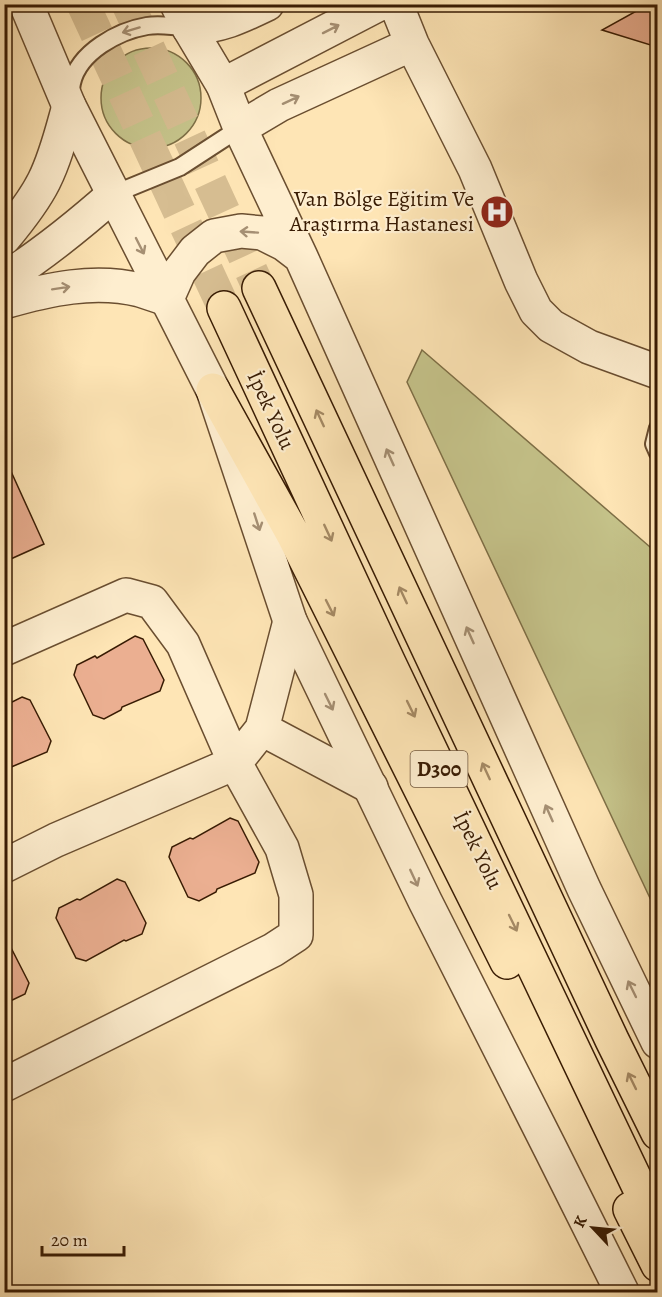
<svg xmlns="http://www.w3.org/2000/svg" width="662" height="1297" font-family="Alegreya,serif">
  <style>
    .green { fill: #c5c38a; stroke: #7e6f46; stroke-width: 1.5 }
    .building { fill: #ebaf91; stroke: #381b03; stroke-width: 1.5 }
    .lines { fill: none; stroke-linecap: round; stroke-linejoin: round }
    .trunk-tunnel { stroke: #d6bd91; stroke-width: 33; stroke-dasharray: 33 16; stroke-linecap: butt }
    .service-casing { stroke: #6a4e30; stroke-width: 20 }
    .minor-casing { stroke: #6a4e30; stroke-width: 36 }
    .tertiary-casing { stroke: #6a4e30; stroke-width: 36 }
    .trunk-casing { stroke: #381b03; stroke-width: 36 }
    .service { stroke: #feeecf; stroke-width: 16 }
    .minor { stroke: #feeecf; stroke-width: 33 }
    .tertiary { stroke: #feeecf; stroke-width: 33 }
    .trunk { stroke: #fee5b5; stroke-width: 33 }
    .oneway { stroke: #a58f73 }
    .oneway2 { stroke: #a58a65 }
    .labels { text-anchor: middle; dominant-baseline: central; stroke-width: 4.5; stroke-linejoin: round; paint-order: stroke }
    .shield { fill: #feeecf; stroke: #735a40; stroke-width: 1.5 }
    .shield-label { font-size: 21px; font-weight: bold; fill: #381b03 }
    .poi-label { font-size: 22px; fill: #381b03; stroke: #feeecf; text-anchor: end }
    .street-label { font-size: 22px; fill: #381b03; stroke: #feeecf }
  </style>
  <rect width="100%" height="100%" fill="#fee5b5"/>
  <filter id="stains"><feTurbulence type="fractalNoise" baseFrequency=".00333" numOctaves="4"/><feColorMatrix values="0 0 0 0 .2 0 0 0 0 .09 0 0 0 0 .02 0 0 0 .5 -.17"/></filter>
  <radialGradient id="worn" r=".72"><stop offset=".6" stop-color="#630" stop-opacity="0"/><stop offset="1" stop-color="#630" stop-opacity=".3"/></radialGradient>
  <path class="green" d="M101 98a50 50 0 1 1 100 0a50 50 0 1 1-100 0Z
    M422 350 657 553V913L407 382Z"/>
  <path class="building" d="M649 4H657V31L654 32 657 47 602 30Z
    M4 456 44 544 4 562Z
    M135 636 143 639 164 680 160 691 122 707 121 710 104 719 93 715 74 675 77 665 95 656 97 658Z
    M22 697 30 700 51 741 47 752 4 770V706Z
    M230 818 238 821 259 862 255 873 217 889 216 892 199 901 188 897 169 857 172 847 190 838 193 839Z
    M117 879 125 882 146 923 142 934 126 941 124 940 86 961 76 958 56 918 59 908 77 899 80 900Z
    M4 934 29 983 25 994 4 1004Z"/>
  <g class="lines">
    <path class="trunk-tunnel" d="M83 4 224 308
      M128 4 259 288"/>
    <defs>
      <path id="service" d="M70 97C71 93 71 87 72 83 79 52 118 31 147 26 160 24 175 26 189 28
        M114 194 180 167 240 128
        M658 428 654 444 658 453"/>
      <path id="minor" d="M396 4 412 44 475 169 521 281 536 311 551 326 589 347 658 372
        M189 28C221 26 238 18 267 4
        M223 85 379 4
        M240 128 279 105 412 44
        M4 238C19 220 34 201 44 181 56 157 62 131 69 106
        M4 279C43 254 79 225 114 194
        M4 302C49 289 94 279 140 290 149 293 158 296 167 299
        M290 621 262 729 371 787
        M4 649 126 595 152 602 183 644 235 763 282 848 296 895V935L273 950 4 1085
        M4 866 56 840 235 763 262 729"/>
      <path id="tertiary" d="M26 4 69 106 213 390 290 621 425 901 551 1150 622 1292
        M177 4 189 28 223 85 240 128 301 257 584 889 658 1042
        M167 299 179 272 195 251 214 236 241 231 262 233 284 244 301 257"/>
      <path id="trunk" d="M259 288 612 1040 658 1133
        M224 308 388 661 658 1227
        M213 390 294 536 507 962
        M630 1209 658 1265"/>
    </defs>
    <use href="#service" class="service-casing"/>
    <use href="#minor" class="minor-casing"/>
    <use href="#tertiary" class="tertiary-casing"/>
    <use href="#trunk" class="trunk-casing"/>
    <use href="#service" class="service"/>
    <use href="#minor" class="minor"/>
    <use href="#tertiary" class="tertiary"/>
    <use href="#trunk" class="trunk"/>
  </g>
  <defs><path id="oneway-shaft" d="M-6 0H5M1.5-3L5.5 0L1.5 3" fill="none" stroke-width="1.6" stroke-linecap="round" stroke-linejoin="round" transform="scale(1.5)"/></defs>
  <g class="oneway">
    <use href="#oneway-shaft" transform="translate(331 29) rotate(-27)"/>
    <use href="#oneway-shaft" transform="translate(131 30) rotate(163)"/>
    <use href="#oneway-shaft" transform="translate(291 100) rotate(-25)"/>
    <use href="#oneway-shaft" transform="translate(249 232) rotate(-176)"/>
    <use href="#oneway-shaft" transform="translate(140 246) rotate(63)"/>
    <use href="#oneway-shaft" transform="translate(61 288) rotate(-9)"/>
    <use href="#oneway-shaft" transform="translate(390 457) rotate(-114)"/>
    <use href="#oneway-shaft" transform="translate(257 522) rotate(72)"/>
    <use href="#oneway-shaft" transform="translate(470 635) rotate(-114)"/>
    <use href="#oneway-shaft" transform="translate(329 702) rotate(64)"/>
    <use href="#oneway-shaft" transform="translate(549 813) rotate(-114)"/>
    <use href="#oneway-shaft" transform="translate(414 878) rotate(65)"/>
    <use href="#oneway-shaft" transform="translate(632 989) rotate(-116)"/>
  </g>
  <g class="oneway2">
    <use href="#oneway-shaft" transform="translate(320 418) rotate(-115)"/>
    <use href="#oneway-shaft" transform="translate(328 533) rotate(65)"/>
    <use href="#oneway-shaft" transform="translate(403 595) rotate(-115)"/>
    <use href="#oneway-shaft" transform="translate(330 608) rotate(63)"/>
    <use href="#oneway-shaft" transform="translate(411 709) rotate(64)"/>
    <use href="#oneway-shaft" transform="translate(486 771) rotate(-115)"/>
    <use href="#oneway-shaft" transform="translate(513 923) rotate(64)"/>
    <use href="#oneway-shaft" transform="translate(632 1081) rotate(-116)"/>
  </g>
  <defs>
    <symbol id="hospital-disc" viewBox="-11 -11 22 22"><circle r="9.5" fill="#8f2418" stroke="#feeecf"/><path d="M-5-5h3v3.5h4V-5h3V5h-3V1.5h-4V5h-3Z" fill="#fff"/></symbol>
  </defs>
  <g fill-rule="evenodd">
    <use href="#hospital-disc" x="478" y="193" width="38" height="38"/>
  </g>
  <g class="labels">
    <rect class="shield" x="410.5" y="751" width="57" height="36" rx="4.5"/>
    <g class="shield-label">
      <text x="439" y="769">D300</text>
    </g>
    <g class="poi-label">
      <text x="474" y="199">Van Bölge Eğitim Ve<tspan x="474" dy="25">Araştırma Hastanesi</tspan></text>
    </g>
    <g class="street-label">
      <text transform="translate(271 410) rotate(65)">İpek Yolu</text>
      <text transform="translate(478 850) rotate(64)">İpek Yolu</text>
    </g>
  </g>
  <rect width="662" height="1297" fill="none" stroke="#fee5b5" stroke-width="24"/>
  <rect x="6" y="6" width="650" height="1285" fill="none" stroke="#381b03" stroke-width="3"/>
  <rect x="12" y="12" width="638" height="1273" fill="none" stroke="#381b03" stroke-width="1.5"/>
  <g transform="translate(593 1228) rotate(296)" stroke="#feeecf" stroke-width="4.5" paint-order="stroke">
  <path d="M0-4.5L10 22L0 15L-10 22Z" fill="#381b03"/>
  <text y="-9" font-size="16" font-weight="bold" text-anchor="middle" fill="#381b03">K</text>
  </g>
  <path d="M42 1246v9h82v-9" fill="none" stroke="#381b03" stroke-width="3"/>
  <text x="51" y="1246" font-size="18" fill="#381b03" stroke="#feeecf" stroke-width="4.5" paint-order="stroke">20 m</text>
  <rect width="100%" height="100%" filter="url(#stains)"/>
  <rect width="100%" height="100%" fill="url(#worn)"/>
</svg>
